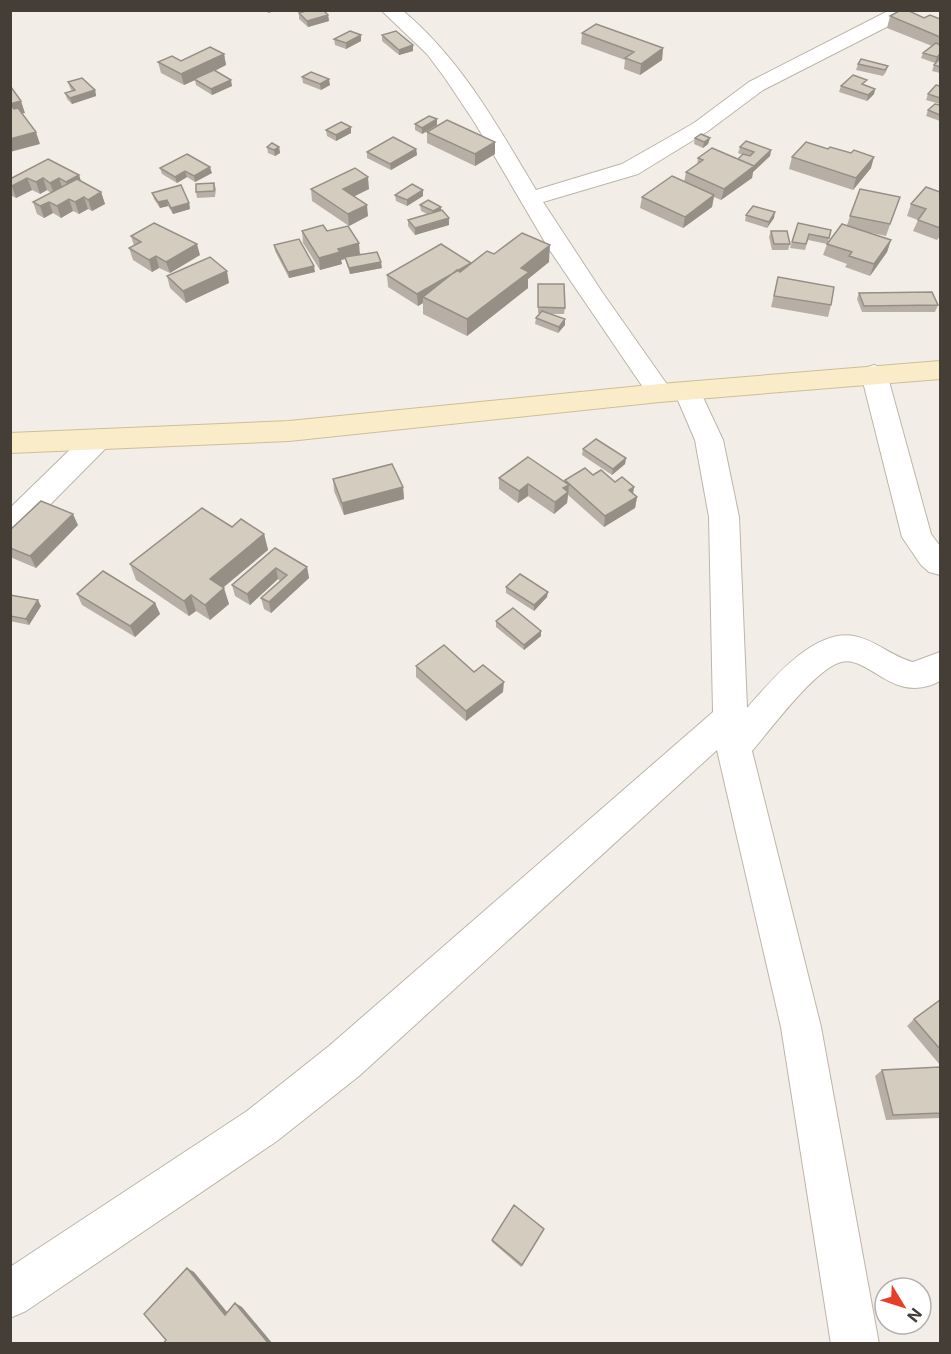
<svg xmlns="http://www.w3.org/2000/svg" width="951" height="1354" font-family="Inter,sans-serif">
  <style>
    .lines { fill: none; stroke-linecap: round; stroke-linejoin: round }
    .street-casing { stroke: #bcb5aa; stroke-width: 2 }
    .secondary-casing { stroke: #cebe9a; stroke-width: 2 }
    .street { fill: #fff; fill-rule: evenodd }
    .secondary { fill: #faecc9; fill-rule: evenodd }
    .wall { fill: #b7afa5 }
    .shaded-wall { fill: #958f86 }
    .building { fill: #d5ccc0; stroke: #958f86; stroke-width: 1.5 }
  </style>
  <rect width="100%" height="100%" fill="#f2eee7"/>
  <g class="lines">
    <defs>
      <path id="street" d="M381 10H402C461 59 497 125 536 190L622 164 694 123 749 82 890 10H914L912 14 763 90 708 131 638 174 543 202 602 292 673 393 669 399 660 402 651 399 549 249 475 123 445 78 427 54Z
        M874 365 883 368 887 374 931 534 940 546V575L929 572 921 565 902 537 861 374 865 368Z
        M687 382 696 385 700 391 723 440 739 517 747 708C771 681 813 629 854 636 876 640 892 657 913 662L940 652V681C893 706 870 655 841 662 816 668 770 730 752 751L821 1027 879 1344H831L781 1027 717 750 359 1076 277 1141 26 1311 10 1318V1267L247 1111 329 1046 713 712 709 517 695 440 674 391 678 385Z
        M96 431 106 434 110 441 106 448 21 534 10 537V508L86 434Z"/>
      <path id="secondary" d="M940 361V379L660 402 289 441 10 453V433L289 421 660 384Z"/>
    </defs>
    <use href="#street" class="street-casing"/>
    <use href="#secondary" class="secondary-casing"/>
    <use href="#street" class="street"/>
    <use href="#secondary" class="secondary"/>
  </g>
  <path class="wall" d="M299 13 328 15 329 21 308 27 299 19Z
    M890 16 940 19V73L932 71 934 65 938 60 935 63 921 58 923 53 932 46 887 28Z
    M582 33 663 48 662 60 640 75 624 69 625 60 581 44Z
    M382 35 413 45V51L399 55 382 41Z
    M334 39 361 41 346 49 335 45Z
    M224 54 226 65 215 71 232 86 212 95 196 85 195 80 184 85 161 73 158 62 181 61Z
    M858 64 888 66 886 72 883 76 856 70Z
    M302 77 330 85 321 90 303 83Z
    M68 82 95 90 96 96 72 104 67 99 65 93 72 91 70 88Z
    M865 85 875 89 874 94 867 101 839 92 841 86Z
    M940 86V104L926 100 928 94Z
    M940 105V121L926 116 928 110Z
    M415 124 437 125 422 134 415 130Z
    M326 130 351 133 336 141 327 136Z
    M427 132 495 142V154L475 166 427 143Z
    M695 138H710L708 144 703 148 694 144Z
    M267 147H279L280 153 275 156 268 153Z
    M740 147 771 150 770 156 753 172 752 178 721 200 714 197 712 207 683 228 640 208 642 197 684 182 686 172 697 165 698 158 738 159 743 155 738 153Z
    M416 149 417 155 391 170 367 158V152Z
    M828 149 851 153 871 168 853 190 789 169 792 157Z
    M160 168 212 173 195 182 187 177 177 183 162 174Z
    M79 175 80 180 101 192 105 204 92 211 88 209 79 214 73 211 61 218 53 213 44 218 37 214 33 202 51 193 47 190 40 194 32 190 16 198 10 195V179Z
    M214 183 216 189 215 197 197 198 196 192Z
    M311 189H369L354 196 368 216 349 226 312 201Z
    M423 190V196L407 206 396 201 395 195Z
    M940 192V236L937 240 913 231 918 220 907 216 911 204Z
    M152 193 189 203 190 209 173 214 168 206 160 208 154 199Z
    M900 197 886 236 867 232 891 240 887 252 870 276 845 267 847 264 823 255 827 244 808 240 805 250 790 248 798 223 831 230 828 242 847 225 850 216Z
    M420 205 441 211 449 225 415 235 408 226V220L427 214 421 211Z
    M746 215 774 218 767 228 745 221Z
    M302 231H327L382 268 350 274 345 259 341 260 342 264 320 270 303 243Z
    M771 231 790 244 788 250H772L769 237Z
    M131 236 200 255 170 273 159 268 152 272 133 260 129 248 134 246Z
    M274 245 315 272 289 278 275 251Z
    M494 254 549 262 528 279V288L467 336 423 314V303L418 306 388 287 387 275 471 263Z
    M167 276 229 283 186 303 170 288Z
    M778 277 831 305 828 317 771 307Z
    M538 284 565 308 564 314H551L565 319V325L558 333 535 324 536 318 540 313H538Z
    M859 293 938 305 935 312H862L857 299Z
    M583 449 626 458 625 464 612 475 582 455Z
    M593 475 615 482 634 487 633 494 637 497 635 508 604 527 568 495 567 503 554 514 528 496 518 503 499 489V478L564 482 565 480Z
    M333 479 403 487 404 499 344 515 334 491Z
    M78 525 36 568 10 557V530Z
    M232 527 264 534 268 550 223 588 229 604 210 620 196 611 189 616 136 580 130 564Z
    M275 548 307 567 309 578 271 613 264 609 261 598 280 581 278 579 250 605 235 596 232 585Z
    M506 587 547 597 534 611 506 593Z
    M77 594 155 603 160 614 135 637 82 605Z
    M10 595 41 606 29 625 10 621Z
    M496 621 541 636 524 650 496 627Z
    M416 666 474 672 503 692 466 721 416 677Z
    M940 1000V1065L907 1026 914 1019Z
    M940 1067V1118L886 1120 875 1076 882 1070Z
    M543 1231 521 1267 492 1242V1240Z"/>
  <path class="shaded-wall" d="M267 10H279L268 13Z
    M328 15 329 21 308 27 307 21Z
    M361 35V41L346 49V43Z
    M413 45V51L399 55V50Z
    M663 48 662 60 640 75 641 64Z
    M224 54 226 65 196 80 194 79 195 80 184 85 181 74Z
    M940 54V58L935 63 937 57Z
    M329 79 330 85 321 90 320 84Z
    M231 80 232 86 212 95 211 89Z
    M875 89 874 94 867 101 868 95Z
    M95 90 96 96 72 104 70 98Z
    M21 101 25 113 14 115 10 104Z
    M437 119V125L422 134V128Z
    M351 127V133L336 141V135Z
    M36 132 40 144 10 152V139Z
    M710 138 708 144 703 148 704 142Z
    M495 142V154L475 166V154Z
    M279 147 280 153 275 156 274 150Z
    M416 149 417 155 391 170 390 164Z
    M771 150 770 156 753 172 752 178 721 200 724 189Z
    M874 157 871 168 853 190 856 178Z
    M210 167 212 173 195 182 194 176Z
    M185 171 187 177 177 183 175 177Z
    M79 175 83 187 70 194 66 182Z
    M368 177 369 189 345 201 343 189Z
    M27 178 32 190 16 198 12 186Z
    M43 178 47 190 40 194 36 182Z
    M59 178 63 190 54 194 50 183Z
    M423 190V196L407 206V200Z
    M101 192 105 204 92 211 88 200Z
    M714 195 712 207 683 228 685 217Z
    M84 197 88 209 79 214 75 202Z
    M69 199 73 211 61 218 57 206Z
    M167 200 168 206 160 208 158 202Z
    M49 202 53 213 44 218 40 206Z
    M189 203 190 209 173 214 171 208Z
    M367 205 368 216 349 226 348 214Z
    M441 207V213L433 218V211Z
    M775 212 774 218 767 228 769 222Z
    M449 218V225L415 235V228Z
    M891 240 887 252 870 276 874 264Z
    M359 243 360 255 341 260 342 264 320 270 319 258 338 249Z
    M197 244 200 255 170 273 166 262Z
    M550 245 549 262 528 279V288L467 336V319L521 268Z
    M156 256 159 268 152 272 149 260Z
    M381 262 382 268 350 274 349 268Z
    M471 263V275L423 297V303L418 306 417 294Z
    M314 266 315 272 289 278 288 272Z
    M227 271 229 283 186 303 183 291Z
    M565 319V325L558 333 559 327Z
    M626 458 625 464 612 475 613 469Z
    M528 484V496L518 503 519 491Z
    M569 485 567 503 554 514 555 502 563 488Z
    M403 487 404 499 344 515 342 503Z
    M634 487 632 498 629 490Z
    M637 497 635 508 604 527 605 516Z
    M73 514 78 525 36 568 30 556Z
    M264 534 268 550 215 594 210 579Z
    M307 567 309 578 271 613 269 602Z
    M276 568 278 579 250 605 247 594Z
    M224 588 229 604 210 620 205 605Z
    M548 592 547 597 534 611V605Z
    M191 595 196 611 189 616 184 601Z
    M38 600 41 606 29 625 26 619Z
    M155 603 160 614 135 637 130 626Z
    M541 631V636L524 650V645Z
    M504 682 503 692 466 721V711Z
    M187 1268 194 1272 232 1318 225 1315Z
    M235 1303 242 1307 273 1344H269Z"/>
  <path class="building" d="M309 10H323L328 15 307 21 299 13Z
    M901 10H907L924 18 930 15 940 19V37L890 16Z
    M596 24 663 48 641 64 625 58 634 52 582 33Z
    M350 31 361 35 346 43 334 39Z
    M396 31 413 45 399 50 382 35Z
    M936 43 940 45V54L937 57 923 53Z
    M210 47 224 54 181 74 158 62 172 56 181 61Z
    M940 58V67L934 65Z
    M861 59 888 66 885 70 858 64Z
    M214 70 231 80 211 89 194 79Z
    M311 72 329 79 320 84 302 77Z
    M853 75 867 80 862 84 875 89 868 95 841 86Z
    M82 78 95 90 70 98 65 93 75 90 68 82Z
    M936 85 940 86V98L928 94Z
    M10 87H11L21 101 10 104Z
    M10 104 14 109 18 108 36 132 10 139Z
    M935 104 940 105V115L928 110Z
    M429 116 437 119 422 128 415 124Z
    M447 120 495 142 475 154 427 132Z
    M341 122 351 127 336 135 326 130Z
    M701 134 710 138 704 142 695 138Z
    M393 137 416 149 390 164 367 152Z
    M746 141 771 150 752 168 754 166 738 159 743 154 750 156 754 152 740 147Z
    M806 142 828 149 830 147 851 153 854 150 874 157 856 178 792 157Z
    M272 143 279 147 274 150 267 147Z
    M712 148 754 166 724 189 686 172 703 160 698 158Z
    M187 154 210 167 194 176 185 171 175 177 160 168Z
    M48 159 79 175 66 182 59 178 50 183 43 178 36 182 27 178 12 186H10V179Z
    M355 168 368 177 343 189 367 205 348 214 311 189Z
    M672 176 714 195 685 217 642 197Z
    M77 179 101 192 88 200 84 197 75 202 69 199 57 206 49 202 40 206 33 202Z
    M214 183V191L196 192V184Z
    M412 184 423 190 407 200 395 195Z
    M181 185 189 203 171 208 167 200 158 202 152 193Z
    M926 187 940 192V228L918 220 926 209 911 204Z
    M860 189 900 197 890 224 850 216Z
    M428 200 441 207 433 211 420 205Z
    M753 206 775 212 769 222 746 215Z
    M442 210 449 218 415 228 408 220Z
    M154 223 197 244 166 262 156 256 149 260 129 248 141 242 131 236Z
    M798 223 831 230 829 238 809 234 806 244 792 242Z
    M842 224 891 240 874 264 849 256 852 252 827 244Z
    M323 225 327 231 348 226 359 243 338 249 340 252 319 258 302 231Z
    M771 231H787L790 244H774Z
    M522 233 550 245 521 268 529 272 467 319 423 297 457 270 460 272 487 251 494 254Z
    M299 239 314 266 288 272 274 245Z
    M441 244 471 263 417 294 387 275Z
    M377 252 381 262 349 268 345 257Z
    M210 257 227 271 183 291 167 276Z
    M778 277 834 287 831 305 774 296Z
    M538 284H564L565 308 538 307Z
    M932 292 938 305 864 306 859 293Z
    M542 311 565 319 559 327 536 318Z
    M596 439 626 458 613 469 583 449Z
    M528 457 569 485 563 488 568 492 555 502 528 484 519 491 499 478Z
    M392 464 403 487 342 503 333 479Z
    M585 468 593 475 601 470 615 482 622 477 634 487 629 490 637 497 605 516 565 480Z
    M41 501 73 514 30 556 10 548V530Z
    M202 508 232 527 241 519 264 534 210 579 224 588 205 605 191 595 184 601 130 564Z
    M275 548 307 567 269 602 261 598 287 575 276 568 247 594 232 585Z
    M103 571 155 603 130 626 77 594Z
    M520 574 548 592 534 605 506 587Z
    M10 595 38 600 26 619 10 616Z
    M513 608 541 631 524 645 496 621Z
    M444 645 474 672 483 665 504 682 466 711 416 666Z
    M940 1000V1049L914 1019Z
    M940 1067V1113L893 1115 882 1070Z
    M514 1205 544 1229 522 1265 492 1240Z
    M187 1268 225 1315 235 1303 269 1344H163L166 1340 144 1314Z"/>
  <rect width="951" height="1354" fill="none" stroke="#443e36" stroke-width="24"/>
  <g transform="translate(903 1306) rotate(128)"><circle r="28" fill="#ffffff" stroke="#b4b2af" stroke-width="1.5"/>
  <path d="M0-4.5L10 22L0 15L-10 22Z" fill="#e73e28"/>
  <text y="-9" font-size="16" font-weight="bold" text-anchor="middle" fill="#443e36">N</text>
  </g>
</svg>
